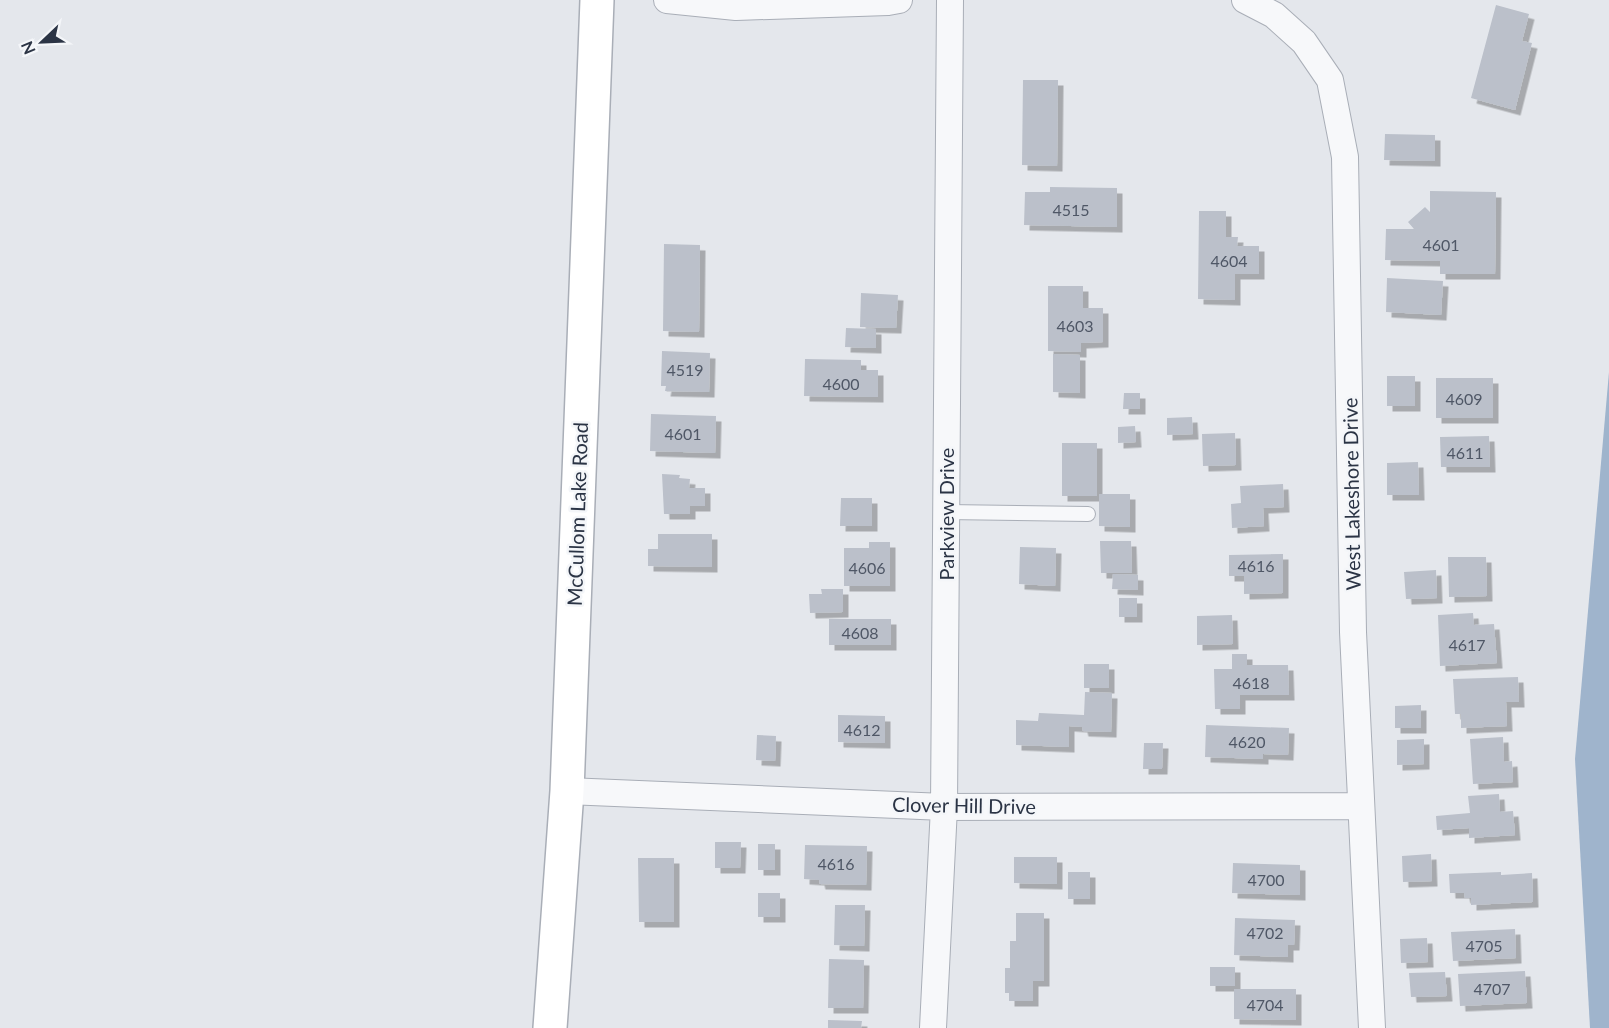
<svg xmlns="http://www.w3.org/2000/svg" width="1609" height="1028" font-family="Lato,sans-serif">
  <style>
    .water { fill: #9fb4cc }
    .building { fill: #bbc0ca; filter: url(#shadow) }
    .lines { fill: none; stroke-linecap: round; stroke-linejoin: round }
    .lane-casing { stroke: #a9aeb7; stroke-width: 16 }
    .street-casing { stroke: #a9aeb7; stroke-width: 28 }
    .secondary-casing { stroke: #a9aeb7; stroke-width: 36 }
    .lane { stroke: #f7f8fa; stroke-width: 14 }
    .street { stroke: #f7f8fa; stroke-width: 26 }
    .secondary { stroke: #fff; stroke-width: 33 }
    .labels { text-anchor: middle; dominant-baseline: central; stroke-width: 5; stroke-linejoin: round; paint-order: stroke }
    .number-label { font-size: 16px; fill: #4f5766 }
    .street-label { font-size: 20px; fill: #2b3445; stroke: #f4f6f9 }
  </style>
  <defs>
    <filter id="shadow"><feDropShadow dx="5.5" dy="5.5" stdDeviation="0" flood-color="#0004"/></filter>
  </defs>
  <rect width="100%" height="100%" fill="#e4e7ec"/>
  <path class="water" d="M1609 372V1028H1590L1575 759Z"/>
  <path class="building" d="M1496 5 1529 14 1522 41 1532 43 1515 110 1471 98Z
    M1023 80H1058L1057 166 1022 165Z
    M1385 134 1435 135V161L1384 160Z
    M1050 187 1117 188V227L1024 225 1025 192H1050Z
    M1430 191 1496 192 1495 274H1440V261L1385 260 1386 229H1414L1408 222 1425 207 1430 212Z
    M1199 211H1226V237H1238L1237 246H1259V274H1235V300L1198 299Z
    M664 244 700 245 699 332 663 331Z
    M1387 278 1443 281 1441 315 1386 312Z
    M1048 286H1083V308H1103V342L1081 343V352L1048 351Z
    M861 293 898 295 896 328 860 327Z
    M846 328 876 329V348L845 347Z
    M662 351 710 353 709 392 665 391 666 386H661Z
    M1053 354 1080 355V393L1053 392Z
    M805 359 861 360V370H878V397L804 396Z
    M1387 376H1415V406H1387Z
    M1436 378H1493V418H1436Z
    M1124 393H1140V409H1123Z
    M651 414 716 416 715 453 650 451Z
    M1192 417 1193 434 1167 435V418Z
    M1135 426 1136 442 1118 443V427Z
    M1235 433 1236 465 1203 466 1202 434Z
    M1489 436 1490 467H1441L1440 437Z
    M1062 443H1097V496H1062Z
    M1418 462 1419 495H1387V463Z
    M662 474 680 475 679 478 690 479 689 488H705V506H690V514H664Z
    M1283 484 1284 507 1263 508 1264 526 1232 528 1231 504 1241 503 1240 486Z
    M1099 494H1130V527L1099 526Z
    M841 498H872V526H840Z
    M658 534H712V567L648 566V549H658Z
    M1100 541H1131L1132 573H1101Z
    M869 542H890V586H844V548H869Z
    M1020 547 1056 548 1055 586 1019 584Z
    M1283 554V593L1244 594V576H1229V555Z
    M1448 557H1486L1487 596 1449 597Z
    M1436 570 1437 598 1406 599 1404 572Z
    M1113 574 1138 575V590L1112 589Z
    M821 589H843V612L810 613 809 594H822Z
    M1119 598H1137V617H1119Z
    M1473 613 1474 625 1494 624 1497 663 1440 666 1438 615Z
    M1232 615 1233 644 1197 645V616Z
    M829 619H891V645H829Z
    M1232 654H1247V665H1288L1289 695H1240V709H1215L1214 669H1232Z
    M1084 664H1109V688H1084Z
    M1518 677 1519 702H1506L1507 726 1461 728V714H1455L1453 679Z
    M1085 692 1112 693 1111 732 1083 731 1082 727 1069 726V747L1016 745V720L1038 721 1039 713 1084 715Z
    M1421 705V728H1395V706Z
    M838 715 885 716V743L838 742Z
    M1206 725 1289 728 1288 755 1263 754V759L1205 757Z
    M757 735 776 736 775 761 756 760Z
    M1503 737 1504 762 1512 761 1513 782 1473 784 1470 739Z
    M1424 739V764L1397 765V740Z
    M1144 743H1163L1162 769H1143Z
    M1499 794 1500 812 1513 811 1515 835 1469 838V828L1437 830 1436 816 1470 813 1468 796Z
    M715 842H741L740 868H715Z
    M758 844H775V870H758Z
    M805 845 867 846 866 885 820 884 819 880 804 879Z
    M1431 854 1432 881 1403 882 1402 856Z
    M1014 857H1057V884L1014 883Z
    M638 858H674V922H639Z
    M1233 863 1300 865V895L1232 893Z
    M1068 872H1090V899H1068Z
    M1501 872V875L1532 873 1533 902 1471 905V898H1465L1464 893H1450L1449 874Z
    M758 893H780V917H758Z
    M835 905H865L864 946 834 945Z
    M1016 913H1044V981H1033V1001H1009V993H1005V968H1010V941H1016Z
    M1235 918 1295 920 1294 945H1288V957L1234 955Z
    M1515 929 1516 958 1453 961 1451 932Z
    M1427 938 1428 962 1401 963 1400 939Z
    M829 959 864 960 863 1008H828Z
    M1210 967H1235V986H1210Z
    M1525 971 1527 1003 1460 1006 1458 974Z
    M1445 972 1447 996 1411 997 1409 973Z
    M1234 989H1296V1020L1234 1019Z
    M828 1020 862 1021 861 1028H828Z"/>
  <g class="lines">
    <defs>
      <path id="lane" d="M946 512 1088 514"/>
      <path id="street" d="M667 0 736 7 888 2 899 0
        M1245 0 1274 15 1304 42 1330 80 1345 157 1353 632 1372 1028
        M567 791 944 807 1361 806
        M933 1028 944 807 950 0"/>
      <path id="secondary" d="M550 1028 567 791 597 0"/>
    </defs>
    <use href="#lane" class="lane-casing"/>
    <use href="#street" class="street-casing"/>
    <use href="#secondary" class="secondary-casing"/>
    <use href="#lane" class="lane"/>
    <use href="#street" class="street"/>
    <use href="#secondary" class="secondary"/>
  </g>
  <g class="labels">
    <g class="number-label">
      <text x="1071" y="209">4515</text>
      <text x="1441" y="244">4601</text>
      <text x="1229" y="260">4604</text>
      <text x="1075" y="325">4603</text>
      <text x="685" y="369">4519</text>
      <text x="841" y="383">4600</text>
      <text x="1464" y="398">4609</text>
      <text x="683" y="433">4601</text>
      <text x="1465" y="452">4611</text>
      <text x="1256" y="565">4616</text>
      <text x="867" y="567">4606</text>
      <text x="860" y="632">4608</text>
      <text x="1467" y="644">4617</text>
      <text x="1251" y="682">4618</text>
      <text x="862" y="729">4612</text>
      <text x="1247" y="741">4620</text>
      <text x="836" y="863">4616</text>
      <text x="1266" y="879">4700</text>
      <text x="1265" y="932">4702</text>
      <text x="1484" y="945">4705</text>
      <text x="1492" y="988">4707</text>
      <text x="1265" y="1004">4704</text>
    </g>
    <g class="street-label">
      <text transform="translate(1351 494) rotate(-91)">West Lakeshore Drive</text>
      <text transform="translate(577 514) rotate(-88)">McCullom Lake Road</text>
      <text transform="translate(946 514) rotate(-90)">Parkview Drive</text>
      <text transform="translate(964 805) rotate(1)">Clover Hill Drive</text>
    </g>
  </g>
  <g transform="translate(42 42) rotate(247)" stroke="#f4f6f9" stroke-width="4.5" paint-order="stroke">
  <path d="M0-4.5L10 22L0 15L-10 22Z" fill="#2b3445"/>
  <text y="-9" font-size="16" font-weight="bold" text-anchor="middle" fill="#2b3445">N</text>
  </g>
</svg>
